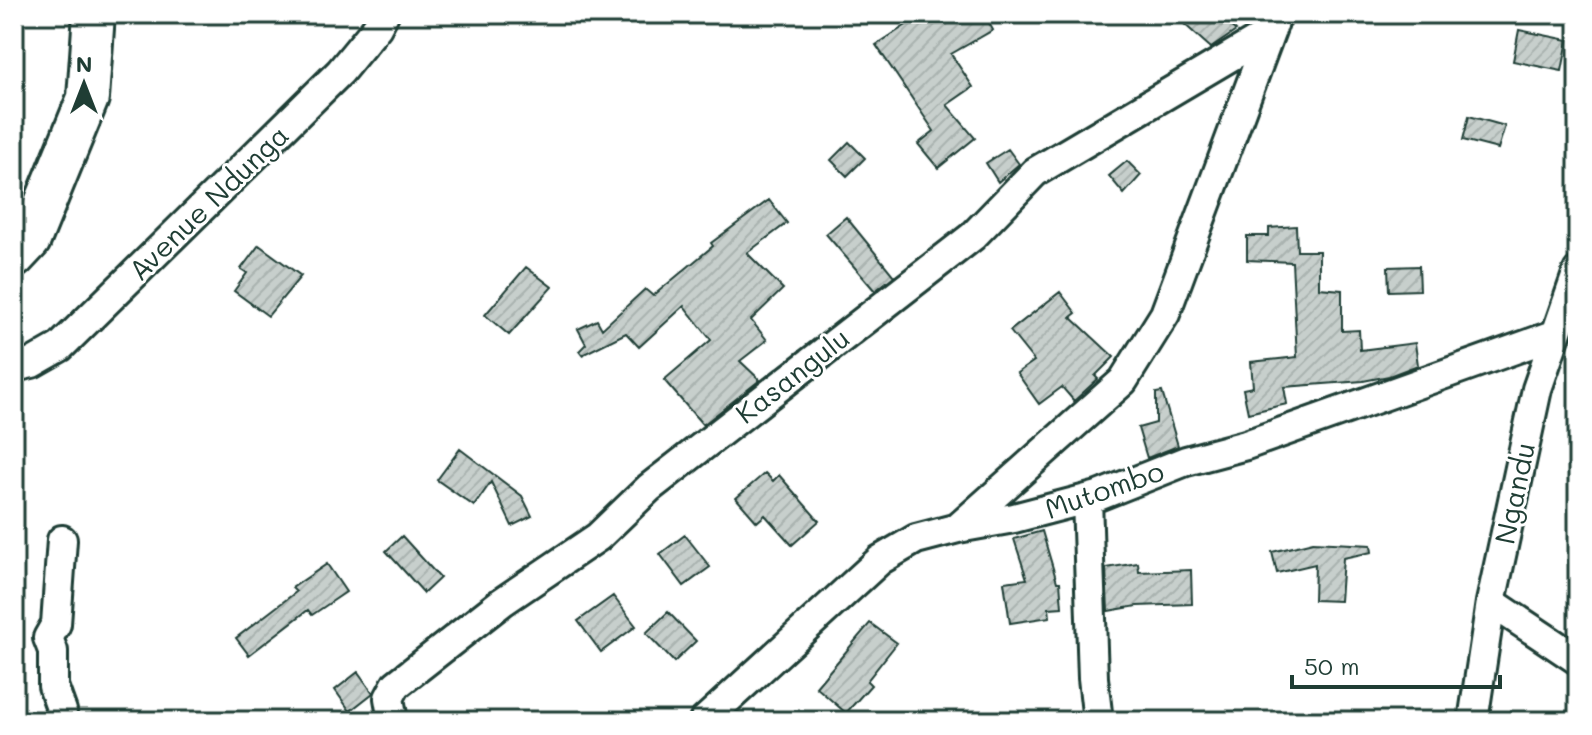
<svg xmlns="http://www.w3.org/2000/svg" width="1592" height="735" font-family="Mali,sans-serif">
  <style>
    .building { fill: url(#building-hatch); stroke: #1f3d34; stroke-width: 2 }
    .lines { fill: none; stroke-linecap: round; stroke-linejoin: round }
    .street-casing { stroke: #1f3d34; stroke-width: 34 }
    .secondary-casing { stroke: #1f3d34; stroke-width: 46 }
    .street { stroke: #fff; stroke-width: 28 }
    .secondary { stroke: #fff; stroke-width: 40 }
    .labels { text-anchor: middle; dominant-baseline: central; stroke-width: 6; stroke-linejoin: round; paint-order: stroke }
    .street-label { font-size: 28px; fill: #1f3d34; stroke: #fff }
  </style>
  <defs>
    <pattern id="building-hatch" width="6" height="6" patternUnits="userSpaceOnUse" patternTransform="scale(2)"><rect width="6" height="6" fill="#c7cfcc"/><path d="M-1 1l2-2M0 6l6-6M5 7l2-2" fill="none" stroke="#aab3b0"/></pattern>
  </defs>
  <rect width="100%" height="100%" fill="#fff"/>
  <filter id="ink" filterUnits="userSpaceOnUse"><feTurbulence type="fractalNoise" baseFrequency=".0125" numOctaves="2"/><feDisplacementMap in="SourceGraphic" scale="16" xChannelSelector="R" yChannelSelector="G"/><feConvolveMatrix kernelMatrix="1 2 1 2 8 2 1 2 1" color-interpolation-filters="sRGB"/></filter>
  <g filter="url(#ink)">
    <path class="building" d="M923 14H984L993 30 951 54 973 87 947 105 975 138 938 168 918 144 934 131 876 45Z
      M1173 14H1217L1236 31 1211 48Z
      M1519 30 1568 40 1562 71 1513 61Z
      M1469 116 1505 126 1498 149 1463 140Z
      M849 142 865 158 847 176 831 160Z
      M1008 149 1019 164 998 182 986 163Z
      M1127 161 1141 175 1124 194 1109 176Z
      M769 200 787 223 747 253 783 289 751 320 767 340 740 361 760 380 703 425 664 380 711 340 684 306 639 347 626 333 582 355 579 351 586 344 578 329 597 320 602 329 645 289 653 296 713 246 711 243Z
      M846 217 894 276 875 291 826 234Z
      M1296 226 1297 251H1319V288L1342 290V331L1359 330 1360 350 1415 343 1418 365 1389 376 1363 381 1284 387 1287 404 1248 413 1243 389 1253 387 1251 362 1297 357 1292 262 1247 260V236H1269V228Z
      M259 245 301 276 268 316 234 291 247 273 241 269Z
      M1419 266 1420 290 1389 291 1388 267Z
      M526 267 552 287 509 335 485 315Z
      M1060 292 1076 313 1071 317 1114 357 1095 376 1098 379 1074 401 1062 387 1039 404 1017 373 1034 361 1010 331Z
      M1162 392 1178 446 1147 458 1138 428 1156 423V393Z
      M460 449 522 496 532 516 512 526 491 482 474 506 437 480Z
      M765 473 773 481 779 475 819 521 792 545 765 515 757 522 736 498Z
      M1042 531 1057 582H1060L1062 607 1049 608 1050 617 1010 623 1004 582 1027 579 1014 539Z
      M685 535 710 567 684 586 660 554Z
      M402 536 440 578 424 593 386 551Z
      M1313 542 1371 545 1372 552 1343 558 1340 601 1314 600 1315 564 1277 573 1272 552Z
      M1138 563 1139 572 1191 570 1192 604 1137 606 1108 611 1106 568Z
      M327 564 346 592 312 615 308 610 249 655 236 638 296 592 292 588Z
      M613 596 636 626 601 652 578 621Z
      M668 612 696 641 674 662 646 633Z
      M870 623 897 643 867 681 871 685 846 713 816 687Z
      M358 672 373 693 350 711 335 690Z"/>
    <g class="lines">
      <defs>
        <path id="street" d="M14 367 32 363 60 347 340 72 377 27 384 14
          M1087 499 1093 678 1098 721
          M959 527 1123 381 1165 314 1277 14
          M1491 602 1578 660
          M55 721 62 711 53 686V651L48 638 56 624 62 540
          M393 721 389 698 396 685 502 602 598 537 649 488 973 236 1035 172 1270 33
          M704 721 880 560 916 539 958 528 1014 518 1098 496 1186 461 1246 445 1554 335
          M1473 721 1491 602 1537 389 1578 271"/>
        <path id="secondary" d="M14 257 30 240 88 98 94 14"/>
      </defs>
      <use href="#street" class="street-casing"/>
      <use href="#secondary" class="secondary-casing"/>
      <use href="#street" class="street"/>
      <use href="#secondary" class="secondary"/>
    </g>
  </g>
  <g class="labels">
    <g class="street-label">
      <text transform="translate(208 202) rotate(-44)">Avenue Ndunga</text>
      <text transform="translate(792 375) rotate(-38)">Kasangulu</text>
      <text transform="translate(1104 489) rotate(-19)">Mutombo</text>
      <text transform="translate(1514 493) rotate(-78)">Ngandu</text>
    </g>
  </g>
  <rect width="1592" height="735" fill="none" stroke="#fff" stroke-width="48"/>
  <rect x="24" y="24" width="1544" height="687" fill="none" stroke="#1f3d34" stroke-width="3" filter="url(#ink)"/>
  <g transform="translate(84 84)" stroke="#ffffff" stroke-width="6" paint-order="stroke">
  <path d="M0-6L14 30L0 20L-14 30Z" fill="#1f3d34"/>
  <text y="-12" font-size="22" font-weight="bold" text-anchor="middle" fill="#1f3d34">N</text>
  </g>
  <path d="M1292 675v12h208v-12" fill="none" stroke="#1f3d34" stroke-width="4"/>
  <text x="1304" y="675" font-size="24" fill="#1f3d34" stroke="#ffffff" stroke-width="6" paint-order="stroke">50 m</text>
</svg>
